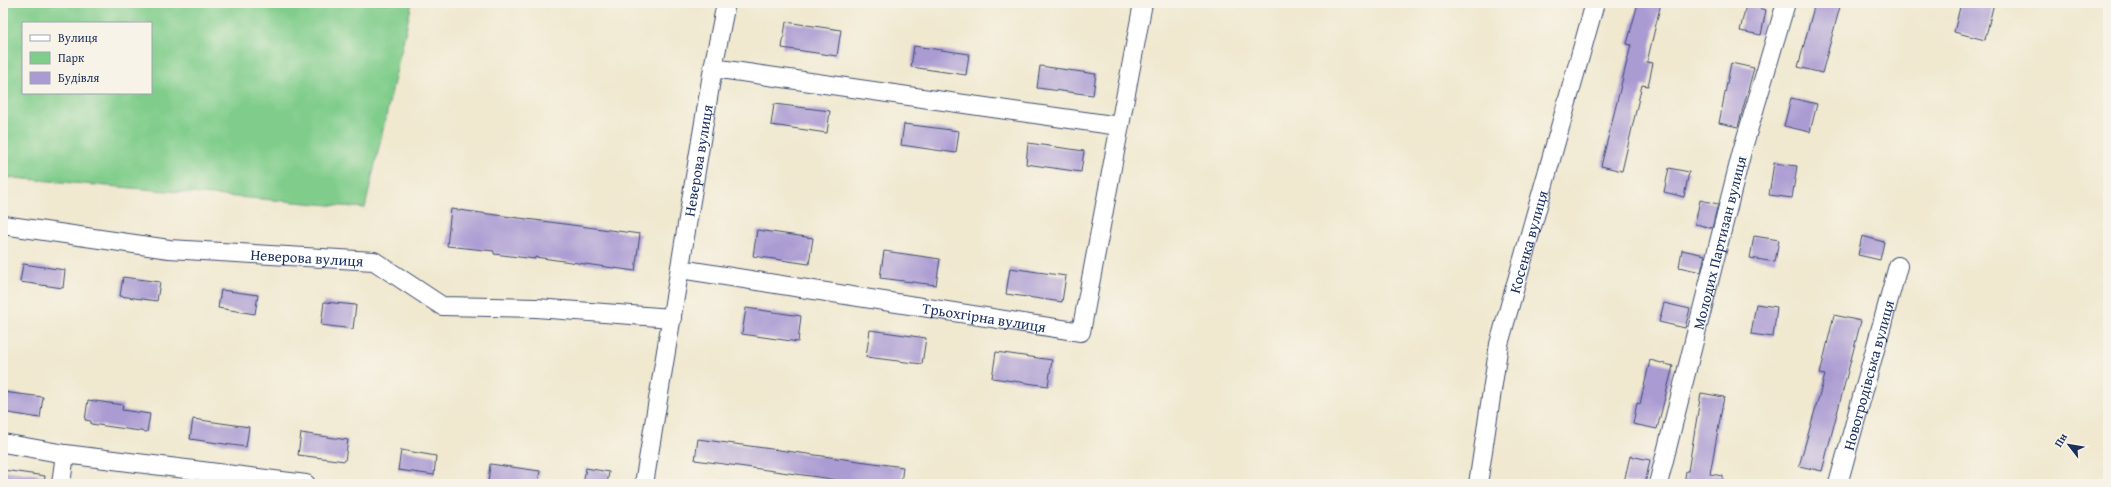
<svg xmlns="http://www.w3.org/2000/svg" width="2111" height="487" font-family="'Gentium Book Plus',serif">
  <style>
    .green { fill: #80cd8b; stroke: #4e7e74; fill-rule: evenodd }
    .building { fill: #ab9bd3 }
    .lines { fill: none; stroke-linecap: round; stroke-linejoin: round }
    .street-casing { stroke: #3b4b6f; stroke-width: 20 }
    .street { stroke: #fff; stroke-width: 18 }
    .labels { text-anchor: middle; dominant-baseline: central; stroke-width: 4; stroke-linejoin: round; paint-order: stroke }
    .street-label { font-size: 15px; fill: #1b2f5e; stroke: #f7f3e8 }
  </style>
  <rect width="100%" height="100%" fill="#f7f3e8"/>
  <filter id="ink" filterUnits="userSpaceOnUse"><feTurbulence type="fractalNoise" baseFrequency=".025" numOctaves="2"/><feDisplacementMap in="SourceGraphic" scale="8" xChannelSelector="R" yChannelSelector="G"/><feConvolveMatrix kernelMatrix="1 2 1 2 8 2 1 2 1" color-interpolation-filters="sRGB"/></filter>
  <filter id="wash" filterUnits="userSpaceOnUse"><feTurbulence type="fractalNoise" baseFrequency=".012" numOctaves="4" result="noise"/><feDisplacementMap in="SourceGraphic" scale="16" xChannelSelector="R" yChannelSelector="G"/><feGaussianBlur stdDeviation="0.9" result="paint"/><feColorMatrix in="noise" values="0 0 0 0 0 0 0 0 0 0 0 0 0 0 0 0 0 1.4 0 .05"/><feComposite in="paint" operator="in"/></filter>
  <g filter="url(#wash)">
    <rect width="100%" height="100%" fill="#f0e8cf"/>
    <path class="green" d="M3 3H412L365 208 3 177ZM23 23H151V93H23Z"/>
    <g id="blocks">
      <path class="building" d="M1638 3H1661L1647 62 1653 63 1648 86 1642 85 1622 171 1601 166 1631 45 1627 44Z
        M1815 3H1841L1822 73 1798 67Z
        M1961 3H1994L1985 40 1954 32Z
        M1746 5 1766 10 1761 35 1740 31Z
        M786 22 841 30 837 56 782 48Z
        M914 46 969 54 966 75 911 67Z
        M1731 63 1754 68 1738 127 1719 123Z
        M1040 66 1096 74 1093 95 1037 88Z
        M1791 98 1817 104 1810 132 1784 126Z
        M774 104 830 111 827 133 771 125Z
        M904 124 959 131 956 153 901 145Z
        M1028 143 1084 151 1081 172 1026 164Z
        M1774 163 1797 166 1792 198 1769 195Z
        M1669 168 1689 172 1684 197 1664 192Z
        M1700 200 1718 204 1712 228 1695 224Z
        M451 209 640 234 635 271 535 257V259L494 254V251L447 246Z
        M757 230 813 238 809 264 753 256Z
        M1754 236 1779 240 1775 262 1750 258Z
        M1862 236 1884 242 1880 260 1858 255Z
        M1682 250 1705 255 1701 272 1679 267Z
        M884 251 940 259 936 285 880 278Z
        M23 264 65 270 63 288 20 282Z
        M1010 268 1066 276 1062 302 1006 294Z
        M123 277 160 282 157 301 120 296Z
        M221 290 258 295 255 314 218 308Z
        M324 302 356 305 353 329 321 325Z
        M1664 303 1690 309 1685 328 1659 322Z
        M1756 304 1777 307 1773 337 1751 334Z
        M746 308 801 316 798 342 742 334Z
        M1834 315 1861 321 1822 471 1799 466 1825 375 1820 374Z
        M870 330 926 338 922 364 866 357Z
        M996 352 1052 360 1048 386 992 378Z
        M1650 360 1673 366 1657 429 1633 424 1637 403 1640 404Z
        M3 392 43 397 40 418 3 412Z
        M1701 393 1724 397 1710 474 1723 476V484H1684L1686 471H1688Z
        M88 400 123 405 122 410 150 414 147 432 91 424V421L85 420Z
        M193 419 249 427 246 447 190 439Z
        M301 433 348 440 345 461 298 455Z
        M698 439 903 467 901 484H868L695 460Z
        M401 450 436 456 434 475 398 470Z
        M1630 456 1650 460 1645 484 1624 482Z
        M490 464 540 471 538 484 488 483Z
        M586 468 609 472 607 484H583Z
        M3 470 45 476 44 484H3Z"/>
    </g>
  </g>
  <g filter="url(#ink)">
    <use href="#blocks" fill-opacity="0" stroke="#3b4b6f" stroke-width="1"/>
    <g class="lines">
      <defs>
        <g id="street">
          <path d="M713 68 1119 126"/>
          <path id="s1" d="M3 225 169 249 374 261 442 306 536 308 672 318"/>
          <path id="s2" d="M680 269 1081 332 1143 3"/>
          <path d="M3 443 65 454 306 484"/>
          <path d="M61 484 65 454"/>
          <path id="s3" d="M644 484 713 68 726 3"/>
          <path id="s4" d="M1478 484 1499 344 1595 3"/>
          <path id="s5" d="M1658 484 1742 151 1786 3"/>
          <path id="s6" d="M1838 484 1898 266"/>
        </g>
      </defs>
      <use href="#street" class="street-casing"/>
      <use href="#street" class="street"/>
    </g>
  </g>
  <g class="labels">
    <g class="street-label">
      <text stroke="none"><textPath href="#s3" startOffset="328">Неверова вулиця</textPath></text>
      <text stroke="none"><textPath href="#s4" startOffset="248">Косенка вулиця</textPath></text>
      <text stroke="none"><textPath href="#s5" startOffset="249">Молодих Партизан вулиця</textPath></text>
      <text stroke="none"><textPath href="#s1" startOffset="306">Неверова вулиця</textPath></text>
      <text stroke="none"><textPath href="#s2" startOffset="308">Трьохгірна вулиця</textPath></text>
      <text stroke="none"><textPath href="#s6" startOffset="113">Новогродівська вулиця</textPath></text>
    </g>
  </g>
  <rect width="2111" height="487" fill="none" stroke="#f7f3e8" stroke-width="16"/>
  <rect x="22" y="22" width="130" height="72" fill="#f7f3e8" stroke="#9fa5b1"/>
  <rect x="30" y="35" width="20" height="6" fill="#ffffff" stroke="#9fa5b1"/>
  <text x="58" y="42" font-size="12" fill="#1b2f5e">Вулиця</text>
  <rect x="30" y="52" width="20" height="12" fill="#80cd8b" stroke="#9fa5b1"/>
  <text x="58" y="62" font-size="12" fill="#1b2f5e">Парк</text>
  <rect x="30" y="72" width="20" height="12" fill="#ab9bd3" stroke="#9fa5b1"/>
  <text x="58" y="82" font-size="12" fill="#1b2f5e">Будівля</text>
  <g transform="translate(2069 445) rotate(301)" stroke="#f7f3e8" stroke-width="3" paint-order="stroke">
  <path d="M0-3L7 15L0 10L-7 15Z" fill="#1b2f5e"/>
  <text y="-6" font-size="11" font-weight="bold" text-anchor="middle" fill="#1b2f5e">Пн</text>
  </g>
</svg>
